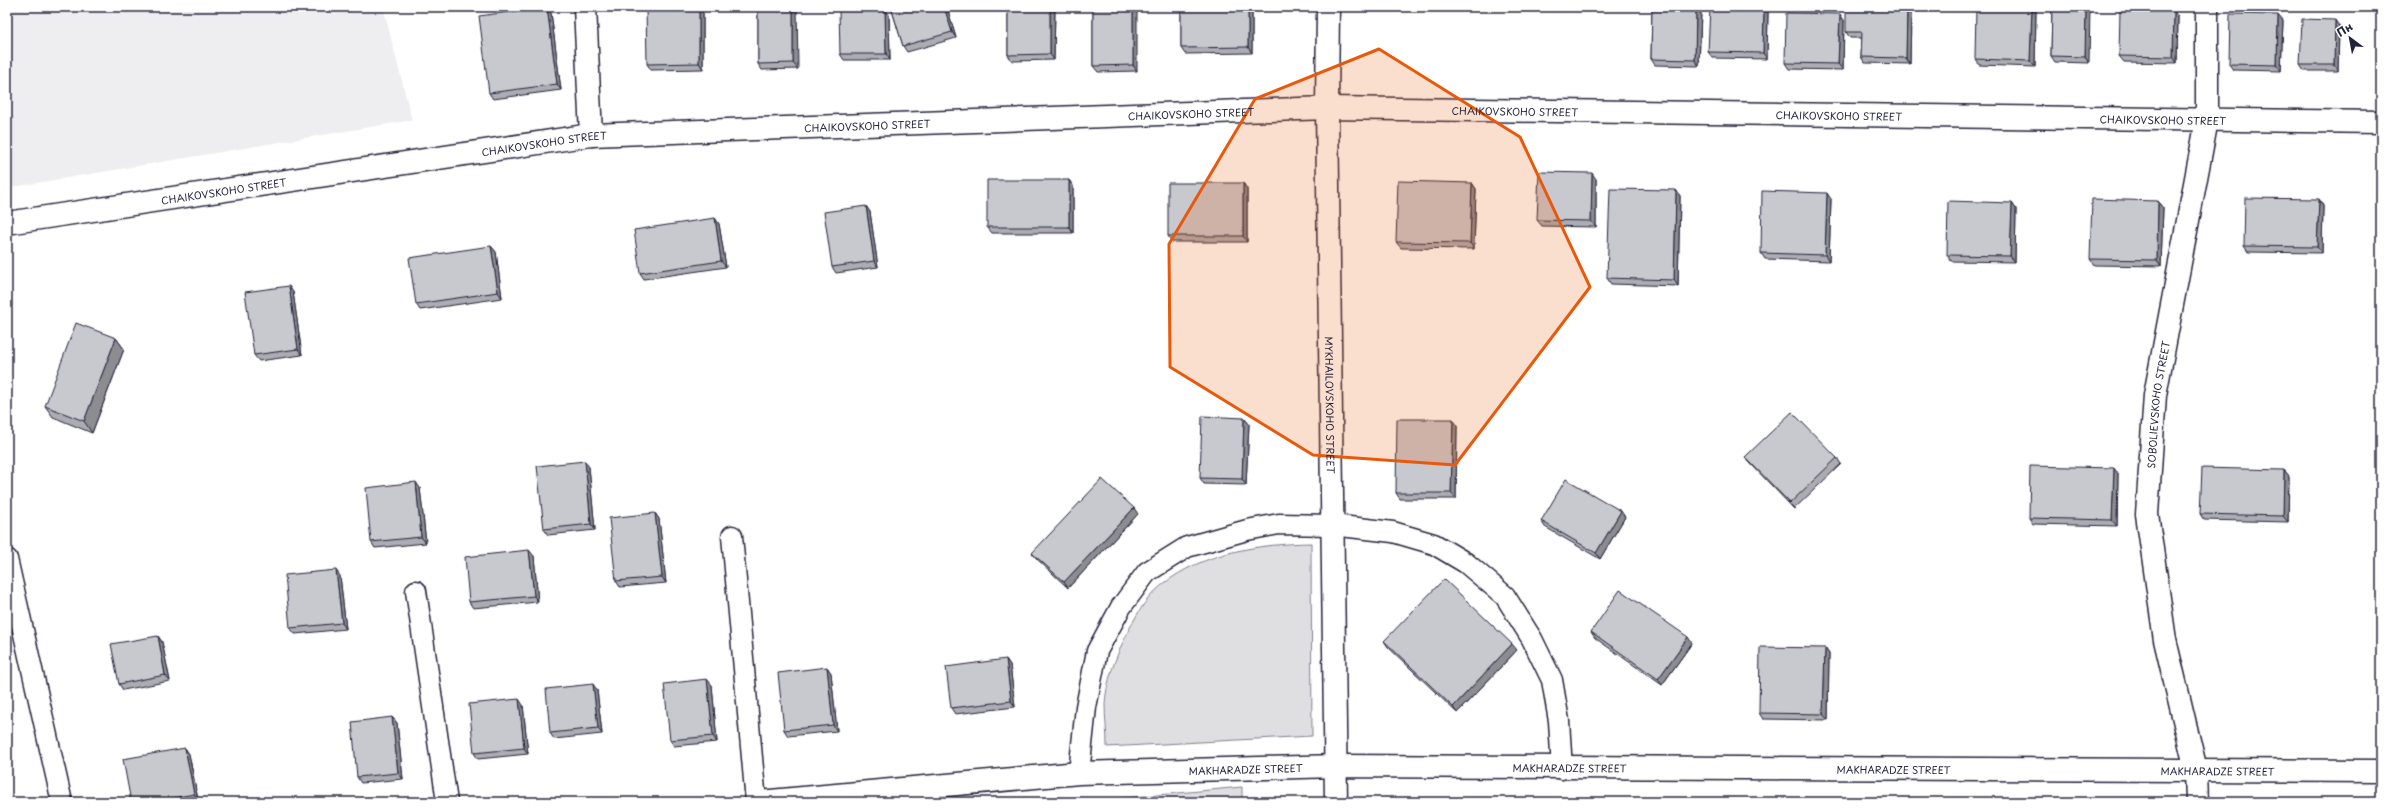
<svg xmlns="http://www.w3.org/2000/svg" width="2388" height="809" font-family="'Playpen Sans',sans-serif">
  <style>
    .built { fill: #eeeef1 }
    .green { fill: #dfdfe2; stroke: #80808e }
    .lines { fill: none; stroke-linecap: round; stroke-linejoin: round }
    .lane-casing { stroke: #22223b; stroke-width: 23 }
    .street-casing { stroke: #22223b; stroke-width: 25 }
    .lane { stroke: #fff; stroke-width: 20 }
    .street { stroke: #fff; stroke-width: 22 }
    .wall { fill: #acacb2; stroke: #22223b }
    .shaded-wall { fill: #8c8c91; stroke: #22223b }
    .building { fill: #c8c8cf; stroke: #22223b }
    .marked { fill: #e8590c; fill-opacity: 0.2; stroke: #e8590c; stroke-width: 3; stroke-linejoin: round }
    .labels { text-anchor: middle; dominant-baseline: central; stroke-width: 3; stroke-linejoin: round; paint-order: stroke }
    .street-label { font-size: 10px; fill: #22223b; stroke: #fff }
  </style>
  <rect width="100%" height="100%" fill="#fff"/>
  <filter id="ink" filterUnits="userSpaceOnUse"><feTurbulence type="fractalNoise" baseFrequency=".025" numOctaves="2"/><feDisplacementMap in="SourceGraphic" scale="8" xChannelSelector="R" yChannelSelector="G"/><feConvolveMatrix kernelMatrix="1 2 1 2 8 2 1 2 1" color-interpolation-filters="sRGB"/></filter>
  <g filter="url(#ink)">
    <path class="built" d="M7 7H383L412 120 7 188Z"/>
    <path class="green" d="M1311 543 1312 736 1107 747C1107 733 1105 718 1105 704 1106 683 1115 659 1124 640 1133 621 1144 599 1162 585 1203 552 1260 544 1311 543Z
      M1242 787V802H1082Z"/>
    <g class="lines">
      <defs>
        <path id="lane" d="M732 536 756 802
          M7 559 62 802
          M416 591 447 802
          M1079 773 1086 707 1097 651 1121 607 1147 572 1187 547 1247 530 1279 524 1332 525 1393 532 1434 544 1466 563 1505 596 1532 639 1552 680 1559 721 1562 769"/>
        <g id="street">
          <path d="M585 7 591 135"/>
          <path id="s1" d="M1328 7 1327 108 1336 802"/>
          <path id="s2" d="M7 223 591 135 1327 108 2381 122"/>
          <path id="s3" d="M759 802 1079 773 1337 766 2381 771"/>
          <path id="s4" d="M2197 802 2196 770 2165 640 2147 514 2155 395 2207 120V7"/>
        </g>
      </defs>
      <use href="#lane" class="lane-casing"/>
      <use href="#street" class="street-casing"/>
      <use href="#lane" class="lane"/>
      <use href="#street" class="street"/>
    </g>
    <path class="wall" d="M758 7 798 69 762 70 758 64Z
      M891 7H947L956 38 907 52 903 46Z
      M1008 7H1055L1054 60 1012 61 1008 55Z
      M1093 7 1137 71 1098 72 1093 66Z
      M1181 7H1249L1252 11V53L1185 54 1181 48Z
      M1652 7H1698L1701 11 1699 66 1655 65 1651 59Z
      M2036 7 2035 67 1979 65 1975 59Z
      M2052 7 2089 63 2055 62 2051 56Z
      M885 9 889 15 890 60H844L840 54Z
      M1768 12 1767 59 1713 58 1708 52Z
      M1911 12 1910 64 1865 63 1861 57 1862 38H1850L1846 32Z
      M551 13 561 90 493 99 489 93Z
      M703 13V69L651 70 647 64Z
      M2178 17 2177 63 2124 62 2119 56Z
      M1844 20 1843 70 1789 69 1785 63Z
      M2283 21 2281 71 2233 70 2229 64Z
      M2339 26 2338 71H2304L2300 65Z
      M1596 179V227L1542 226 1537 220Z
      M1069 180 1073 186V233H992L987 227Z
      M1243 183 1247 189V242H1172L1168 236Z
      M1472 183 1476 189 1474 249 1401 248 1396 242Z
      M1676 190 1680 196 1678 286 1611 284 1607 278Z
      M1831 199 1829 261 1765 259 1761 253Z
      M2319 199 2323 206 2322 253 2248 252 2244 246Z
      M2158 201 2163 207 2161 266 2094 265 2090 259Z
      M2012 203 2016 209 2015 262 1951 261 1947 255Z
      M866 206 870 212 878 267 836 273 832 267Z
      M715 218 719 224 726 267 644 279 640 273Z
      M491 246 496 252 502 298 420 310 416 304Z
      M293 292 302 355 259 361 254 355Z
      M116 338 124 349 92 433 53 417 45 406Z
      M1244 418 1249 424 1246 485 1204 484 1200 478Z
      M1457 425 1456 499H1400L1396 493Z
      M1745 457 1837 458 1841 464 1794 509 1750 463Z
      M589 467 595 530 548 535 544 529Z
      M2284 470 2289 476 2288 522 2204 520 2200 514Z
      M2118 474 2117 526 2033 524 2029 518Z
      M420 488 426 543 375 548 371 542Z
      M655 513 659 519 666 583 620 587 616 581Z
      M1138 514 1068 588 1037 559 1032 553Z
      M1625 517 1600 559 1545 527 1541 521Z
      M534 556 538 602 473 608 469 602Z
      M340 576 346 629 295 634 290 628Z
      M1591 632 1692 643 1662 685 1595 638Z
      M158 636 162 642 170 681 123 690 119 684Z
      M1384 641 1517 650 1457 713 1388 647Z
      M1825 648 1829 654 1828 720 1763 719 1759 713Z
      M1006 659 1010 665 1015 707 955 714 951 708Z
      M827 667 831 673 837 731 788 736 784 730Z
      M712 685 717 742 674 746 670 740Z
      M597 690 602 734 554 739 550 733Z
      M523 705 528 754 478 759 474 753Z
      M392 717 397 723 403 779 361 783 357 777Z
      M185 748 189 754 198 800 187 802H131Z"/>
    <path class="shaded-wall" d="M547 7 551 13 561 90 557 84Z
      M699 7 703 13V69L699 63Z
      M793 7H797L798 69 793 63Z
      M944 7H947L956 38 952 32Z
      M1050 7H1055L1054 60 1050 54Z
      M1133 7H1137V71L1133 65Z
      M1248 7H1249L1252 11V53L1248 47Z
      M1696 7H1698L1701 11 1699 66 1695 60Z
      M1764 7 1768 12 1767 59 1763 53Z
      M1907 7 1911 12 1910 64 1906 58Z
      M2032 7H2036L2035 67 2030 61Z
      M2086 7H2090L2089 63 2085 57Z
      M885 9 889 15 890 60 886 54Z
      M2174 11 2178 17 2177 63 2173 57Z
      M1840 14 1844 20 1843 70 1838 64Z
      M2278 15 2283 21 2281 71 2277 65Z
      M2335 20 2339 26 2338 71 2334 65Z
      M1592 173 1596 179V227L1591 221Z
      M1069 180 1073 186V233L1069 227Z
      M1243 183 1247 189V242L1243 236Z
      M1472 183 1476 189 1474 249 1470 243Z
      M1676 190 1680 196 1678 286 1674 280Z
      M1827 193 1831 199 1829 261 1825 255Z
      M2319 199 2323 206 2322 253 2317 247Z
      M2158 201 2163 207 2161 266 2157 260Z
      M2012 203 2016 209 2015 262 2010 256Z
      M866 206 870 212 878 267 874 261Z
      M715 218 719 224 726 267 721 261Z
      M491 246 496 252 502 298 498 292Z
      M289 286 293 292 302 355 298 349Z
      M116 338 124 349 92 433 84 421Z
      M1244 418 1249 424 1246 485 1242 479Z
      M1453 419 1457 425 1456 499 1451 493Z
      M585 461 589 467 595 530 591 524Z
      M2114 468 2118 474 2117 526 2112 520Z
      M2284 470 2289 476 2288 522 2283 516Z
      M416 482 420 488 426 543 421 537Z
      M1134 508 1138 514 1068 588 1064 582Z
      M1621 511 1625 517 1600 559 1596 553Z
      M655 513 659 519 666 583 662 577Z
      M529 550 534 556 538 602 534 596Z
      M336 570 340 576 346 629 342 623Z
      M158 636 162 642 170 681 165 675Z
      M1688 637 1692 643 1662 685 1658 679Z
      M1512 644 1517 650 1457 713 1453 707Z
      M1825 648 1829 654 1828 720 1823 714Z
      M1006 659 1010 665 1015 707 1011 701Z
      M827 667 831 673 837 731 833 725Z
      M707 679 712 685 717 742 713 736Z
      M593 684 597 690 602 734 598 728Z
      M519 699 523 705 528 754 524 748Z
      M392 717 397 723 403 779 398 773Z
      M185 748 189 754 198 800 194 794Z"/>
    <path class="building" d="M547 7 557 84 489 93 479 16Z
      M646 7H699V63L647 64Z
      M758 7H793V63L758 64Z
      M891 7H944L952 32 903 46Z
      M1008 7H1050V54L1008 55Z
      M1093 7H1133V65L1093 66Z
      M1181 7H1248V47L1181 48Z
      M1652 7H1696L1695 60 1651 59Z
      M1710 7H1764L1763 53 1708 52Z
      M1846 7H1907L1906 58 1861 57 1862 32H1846Z
      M1976 7H2032L2030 61 1975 59Z
      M2052 7H2086L2085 57 2051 56Z
      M839 9H885L886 54H840Z
      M2120 10 2174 11 2173 57 2119 56Z
      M1786 13 1840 14 1838 64 1785 63Z
      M2230 14 2278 15 2277 65 2229 64Z
      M2302 19 2335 20 2334 65H2300Z
      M1539 172 1592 173 1591 221 1537 220Z
      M987 180H1069V227H987Z
      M1398 181 1472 183 1470 243 1396 242Z
      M1168 183H1243V236H1168Z
      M1610 189 1676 190 1674 280 1607 278Z
      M1762 191 1827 193 1825 255 1761 253Z
      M2245 198 2319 199 2317 247 2244 246Z
      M2092 199 2158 201 2157 260 2090 259Z
      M1948 201 2012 203 2010 256 1947 255Z
      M866 206 874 261 832 267 824 212Z
      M715 218 721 261 640 273 634 230Z
      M491 246 498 292 416 304 409 258Z
      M289 286 298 349 254 355 245 292Z
      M76 323 116 338 84 421 45 406Z
      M1792 412 1837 458 1790 503 1745 457Z
      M1202 416 1244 418 1242 479 1200 478Z
      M1397 419H1453L1451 493H1396Z
      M585 461 591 524 544 529 537 466Z
      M2030 466 2114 468 2112 520 2029 518Z
      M2202 468 2284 470 2283 516 2200 514Z
      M1102 479 1134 508 1064 582 1032 553Z
      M1566 479 1621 511 1596 553 1541 521Z
      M416 482 421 537 371 542 366 488Z
      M655 513 662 577 616 581 609 518Z
      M529 550 534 596 469 602 465 557Z
      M336 570 342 623 290 628 285 575Z
      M1444 579 1512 644 1453 707 1384 641Z
      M1620 590 1688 637 1658 679 1591 632Z
      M158 636 165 675 119 684 111 644Z
      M1760 647 1825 648 1823 714 1759 713Z
      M1006 659 1011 701 951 708 946 667Z
      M827 667 833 725 784 730 778 673Z
      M707 679 713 736 670 740 664 684Z
      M593 684 598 728 550 733 546 689Z
      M519 699 524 748 474 753 469 704Z
      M392 717 398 773 357 777 352 722Z
      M185 748 194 794 151 802H131L123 759Z"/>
  </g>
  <path class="marked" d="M1379 49 1520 137 1590 287 1455 465 1313 455 1170 367 1169 244 1255 99Z"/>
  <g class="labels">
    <g class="street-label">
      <text stroke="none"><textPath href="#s2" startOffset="1515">CHAIKOVSKOHO STREET</textPath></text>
      <text stroke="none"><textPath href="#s2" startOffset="1191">CHAIKOVSKOHO STREET</textPath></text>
      <text stroke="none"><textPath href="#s2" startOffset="1839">CHAIKOVSKOHO STREET</textPath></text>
      <text stroke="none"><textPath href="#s2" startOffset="2163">CHAIKOVSKOHO STREET</textPath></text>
      <text stroke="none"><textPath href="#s2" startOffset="867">CHAIKOVSKOHO STREET</textPath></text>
      <text stroke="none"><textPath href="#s2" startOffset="543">CHAIKOVSKOHO STREET</textPath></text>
      <text stroke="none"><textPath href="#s2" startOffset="219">CHAIKOVSKOHO STREET</textPath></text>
      <text stroke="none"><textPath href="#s1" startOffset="398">MYKHAILOVSKOHO STREET</textPath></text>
      <text stroke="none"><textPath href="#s4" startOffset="403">SOBOLIEVSKOHO STREET</textPath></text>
      <text stroke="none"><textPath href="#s3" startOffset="812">MAKHARADZE STREET</textPath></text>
      <text stroke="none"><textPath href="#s3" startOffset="488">MAKHARADZE STREET</textPath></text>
      <text stroke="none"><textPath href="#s3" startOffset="1136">MAKHARADZE STREET</textPath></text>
      <text stroke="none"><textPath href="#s3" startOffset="1460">MAKHARADZE STREET</textPath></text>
    </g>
  </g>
  <rect width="2388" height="809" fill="none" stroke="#fff" stroke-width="24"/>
  <rect x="12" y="12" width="2364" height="785" fill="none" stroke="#22223b" stroke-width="1.5" filter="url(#ink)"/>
  <g transform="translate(2350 38) rotate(328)" stroke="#ffffff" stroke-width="3" paint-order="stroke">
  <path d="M0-3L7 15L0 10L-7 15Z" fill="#22223b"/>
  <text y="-6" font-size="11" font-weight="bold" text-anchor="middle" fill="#22223b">Пн</text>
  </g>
</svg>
